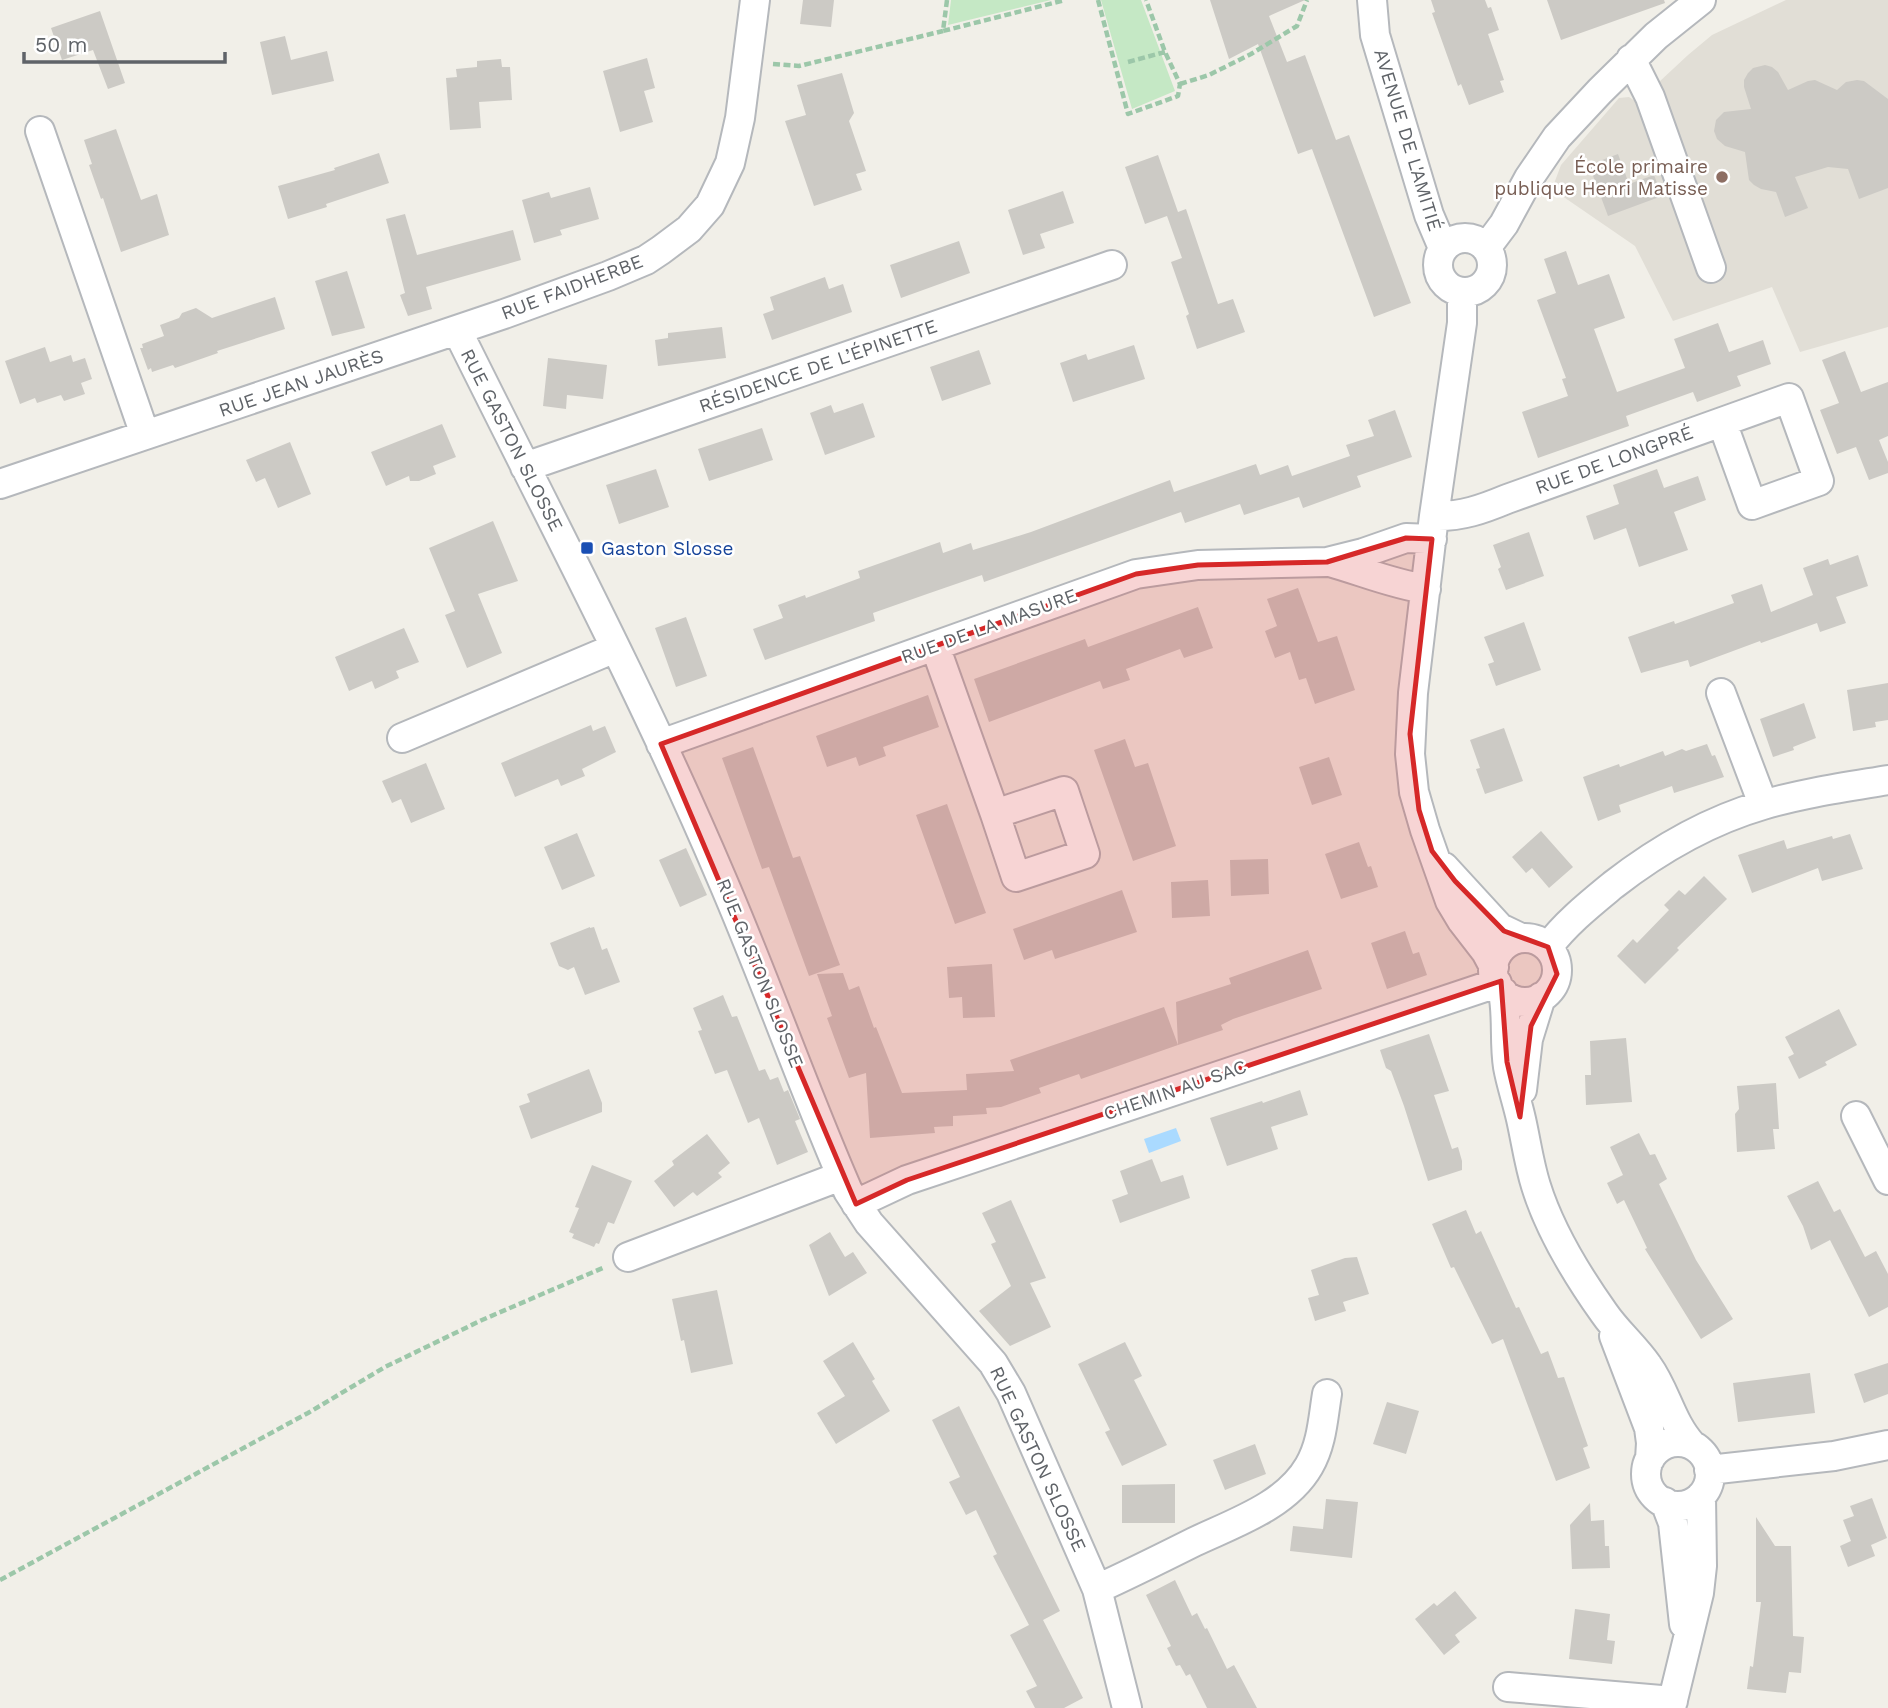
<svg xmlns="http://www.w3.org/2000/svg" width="1888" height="1708" font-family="'Work Sans',sans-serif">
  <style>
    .education { fill: #e1ded6 }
    .green { fill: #c5e8c5 }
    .water { fill: #aadaff }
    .building { fill: #cccac5 }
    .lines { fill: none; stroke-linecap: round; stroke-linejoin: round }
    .minor-casing { stroke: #b5b8bc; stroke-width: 32 }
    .path { stroke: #9cc7a9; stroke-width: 4.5; stroke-dasharray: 7 3.5; stroke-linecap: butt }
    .minor { stroke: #fff; stroke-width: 28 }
    .marked { fill: #d62828; fill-opacity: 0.2; stroke: #d62828; stroke-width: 5; stroke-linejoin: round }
    .education-dot { fill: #8d6e63; stroke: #fff; stroke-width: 2.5 }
    .transit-dot { fill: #1a4fb4; stroke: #fff; stroke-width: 2.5 }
    .labels { text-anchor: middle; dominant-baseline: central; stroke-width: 5; stroke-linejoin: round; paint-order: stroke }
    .street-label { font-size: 19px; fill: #5f6368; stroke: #fff }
    .education-label { font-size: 19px; fill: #785e54; stroke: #fff; text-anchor: end }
    .transit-label { font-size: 19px; fill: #164399; stroke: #fff; text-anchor: start }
  </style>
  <rect width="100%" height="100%" fill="#f1efe8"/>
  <path class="education" d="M1786 0H1888V327L1800 352 1772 287 1673 321 1635 246 1552 189 1561 165 1619 98 1629 97 1641 105 1656 91 1659 82 1688 55 1712 35Z"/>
  <path class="green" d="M951 0H1051L948 25Z
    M1101 0H1141L1175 91 1132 109Z"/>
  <path class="water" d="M1176 1128 1181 1141 1149 1153 1144 1139Z"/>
  <path class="building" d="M803 0H834L831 27 800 24Z
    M1210 0H1305L1269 16 1287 62 1305 55 1336 140 1349 135 1411 303 1374 317 1312 149 1298 154 1258 44 1229 59Z
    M1431 0H1485L1488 8 1491 7 1499 30 1488 34 1504 80 1500 81 1504 92 1469 105 1461 84 1458 86 1432 13 1435 12Z
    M1547 0H1664L1665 3 1561 40Z
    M100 11 125 83 108 89 93 50 62 60 51 28Z
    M285 36 291 60 327 51 334 81 272 95 260 42Z
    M647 58 655 88 644 91 653 122 620 132 603 71Z
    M501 59 502 67H510L512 100 479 102 481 128 450 130 446 78 457 77 456 69 477 67V61Z
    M1765 65 1772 67 1778 72 1788 90 1808 81 1815 80 1837 90 1846 82 1857 80 1864 81 1888 99V188L1859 199 1848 169 1828 167 1795 177 1808 208 1785 217 1776 192 1761 189 1754 185 1749 180 1745 152 1725 146 1717 139 1714 131 1716 120 1724 112 1751 109 1744 87V80L1748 73 1753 68Z
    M842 73 854 113 849 121 866 171 856 174 862 190 814 206 785 121 806 115 797 85Z
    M116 129 141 200 157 194 169 235 121 252 103 198 101 199 89 165 92 164 84 140Z
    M379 153 389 183 326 204 327 207 288 219 278 186 335 170 334 168Z
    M1618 154 1629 184 1654 175 1662 196 1608 216 1589 165Z
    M1158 155 1178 212 1186 209 1218 304 1233 299 1245 332 1197 349 1186 316 1189 314 1171 262 1182 258 1167 216 1145 224 1125 167Z
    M590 187 599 219 560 230 562 235 534 243 522 200 549 192 551 198Z
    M1063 191 1074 223 1040 234 1045 248 1023 255 1008 210Z
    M405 214 417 255 513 230 521 260 426 287 432 309 408 316 400 295 405 293 386 219Z
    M959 241 970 273 901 298 890 265Z
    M1566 251 1578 285 1609 274 1625 318 1594 329 1617 392 1685 368 1674 339 1718 323 1729 352 1763 340 1771 364 1737 376 1741 386 1697 402 1693 392 1626 416 1629 426 1538 458 1522 412 1568 396 1562 379 1566 378 1537 300 1556 293 1544 259Z
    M347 271 365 328 332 336 315 281Z
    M825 277 829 289 843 284 852 312 772 340 763 314 774 310 770 297Z
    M275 297 285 329 217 351 218 353 175 368 173 365 152 372 151 368 148 370 140 348H143L142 344 164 336 160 325 179 318 182 313 196 308 212 318Z
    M722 327 726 358 658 366 655 340 668 338V333Z
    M1134 345 1145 379 1073 402 1060 363 1086 354 1088 360Z
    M45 347 50 362 71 355 73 362 85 358 92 379 81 383 85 394 64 401 61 395 37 403 35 398 20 404 5 361Z
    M979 350 991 384 942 401 930 367Z
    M1845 351 1861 392 1888 382V436L1879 440 1888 462V473L1869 480 1856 447 1837 454 1820 410 1839 403 1822 360Z
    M548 358 607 365 603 399 567 395 566 409 543 406Z
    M863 403 875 437 825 455 810 413 831 405 834 413Z
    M1395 410 1412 457 1357 476 1361 487 1303 508 1299 497 1244 515 1240 504 1185 523 1181 512 984 582 982 575 927 594 873 613 875 621 765 660 753 629 783 618 778 605 805 595 806 598 860 578 858 571 940 542 943 553 971 543 973 550 1031 532 1170 480 1174 492 1256 464 1260 475 1288 465 1292 476 1350 456 1346 445 1374 436 1368 420Z
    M442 424 456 457 433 466 436 474 419 481H410L409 476 386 486 371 452Z
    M762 428 773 460 709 481 698 449Z
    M290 442 311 494 278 508 265 478 256 482 246 460Z
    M656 469 669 507 619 524 606 485Z
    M1657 469 1664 488 1698 476 1706 500 1674 512 1688 550 1639 567 1626 528 1594 540 1586 516 1619 504 1613 485Z
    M493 521 518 581 478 594 502 653 467 668 445 615 455 611 429 548Z
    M1529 532 1544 576 1506 590 1498 569 1501 567 1493 545Z
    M1858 555 1868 586 1836 597 1846 623 1820 632 1817 623 1761 643 1760 641 1690 667 1688 660 1641 673 1628 637 1674 621 1675 624 1734 603 1731 595 1762 584 1771 612 1813 595 1803 568 1828 559 1830 565Z
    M1298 588 1318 642 1337 636 1355 690 1315 704 1306 678 1299 680 1290 652 1275 658 1265 631 1277 626 1267 599Z
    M1198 607 1213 648 1184 658 1180 649 1126 669 1130 680 1103 689 1100 681 989 722 974 679 1085 639 1088 647Z
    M686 617 707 676 676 687 655 628Z
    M1524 622 1541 670 1496 686 1488 664 1494 662 1484 637Z
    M404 628 419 662 396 671 399 678 375 689 372 681 349 691 335 657Z
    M1888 683V720L1875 722 1876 727 1853 731 1847 690Z
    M928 695 939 727 883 747 886 756 859 766 856 757 827 767 816 736Z
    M1804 703 1816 738 1793 747 1794 750 1773 757 1760 719Z
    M591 725 593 731 605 726 616 752 582 769 585 776 561 786 558 779 515 797 501 763Z
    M1504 728 1523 781 1485 794 1476 769 1480 768 1470 740Z
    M1125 739 1135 767 1148 763 1176 846 1133 861 1094 750Z
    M1707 744 1712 756 1715 755 1724 777 1674 793 1672 786 1619 805 1621 812 1598 821 1583 777 1619 764 1620 767 1663 751 1665 756 1682 749 1686 751Z
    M753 747 793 858 800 856 840 965 809 976 769 867 762 869 722 758Z
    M1329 757 1342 795 1312 805 1299 767Z
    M426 763 445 809 411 823 401 799 392 803 382 781Z
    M947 804 986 913 955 924 916 815Z
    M1541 831 1573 867 1549 888 1532 868 1526 873 1512 857Z
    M577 833 595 876 562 890 544 847Z
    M1850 834 1863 869 1822 881 1818 868 1752 893 1738 855 1784 840 1787 849 1832 836 1833 839Z
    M1359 842 1368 867 1371 866 1378 887 1341 899 1325 854Z
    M686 848 707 895 680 907 659 860Z
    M1268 859 1269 894 1231 896 1230 860Z
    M1704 876 1727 899 1677 948 1679 950 1645 984 1617 956 1633 939 1637 943 1669 910 1664 905 1679 890 1685 895Z
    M1208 880 1210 916 1172 918 1171 882Z
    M1122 890 1137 932 1055 959 1052 950 1024 960 1013 929Z
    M590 927V928L594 927 602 950 607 948 620 982 585 995 574 967 568 970 559 966 550 943Z
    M1405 931 1413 954 1419 952 1427 975 1387 989 1371 943Z
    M1308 950 1322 989 1233 1019 1221 1025 1223 1030 1178 1045 1176 1002 1231 984 1229 978Z
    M992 964 995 1017 963 1018 962 997 949 998 947 967Z
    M843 973 849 990 859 986 874 1028 876 1027 902 1093 967 1090 966 1074 1014 1071 1010 1060 1164 1007 1178 1045 1081 1079 1079 1074 1039 1088 1041 1093 1001 1107 986 1108 987 1114 953 1116V1126L934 1127 935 1133 870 1138 866 1073 849 1078 827 1018 832 1016 817 974Z
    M723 995 732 1017 737 1016 759 1071 765 1069 770 1080 778 1077 784 1092 788 1090 800 1119 795 1121 808 1152 777 1165 759 1118 748 1123 727 1070 715 1074 698 1031 702 1030 693 1008Z
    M1839 1009 1857 1045 1825 1062 1827 1065 1799 1079 1788 1057 1794 1054 1785 1037Z
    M1429 1034 1449 1091 1434 1095 1452 1149 1458 1147 1462 1161V1170L1428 1181 1404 1106 1391 1071 1386 1068 1380 1050Z
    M1626 1038 1632 1102 1586 1105 1585 1075H1591L1590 1041Z
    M589 1069 602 1103V1112L531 1139 519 1106 530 1102 527 1094Z
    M1776 1083 1779 1129H1773L1775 1149 1737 1152 1735 1114 1739 1109 1737 1086Z
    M1300 1090 1308 1115 1271 1127 1278 1149 1227 1166 1210 1118 1262 1101 1263 1103Z
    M1639 1133 1650 1155 1655 1154 1667 1179 1659 1184 1696 1260 1733 1319 1701 1339 1645 1249 1647 1248 1624 1200 1617 1204 1607 1183 1623 1175 1610 1147Z
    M707 1134 730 1163 718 1173 722 1177 697 1196 693 1192 674 1207 654 1181 674 1165 672 1161Z
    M1152 1159 1161 1182 1183 1175 1190 1198 1120 1223 1112 1200 1128 1194 1120 1171Z
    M592 1165 632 1181 614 1224 608 1222 599 1244 596 1243 594 1247 572 1238 574 1234 569 1232 579 1208 575 1207Z
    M1818 1181 1834 1212 1840 1209 1865 1257 1876 1251 1888 1274V1307L1869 1317 1830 1240 1811 1250 1803 1226 1787 1196Z
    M1011 1200 1046 1278 1030 1283 1051 1327 1010 1346 979 1311 1011 1286 991 1244 996 1242 982 1213Z
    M1466 1210 1476 1234 1481 1231 1516 1308 1519 1307 1541 1354 1548 1351 1558 1378 1564 1377 1588 1446 1583 1448 1590 1468 1556 1481 1503 1339 1492 1344 1454 1267 1451 1268 1432 1224Z
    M830 1232 845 1257 853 1252 867 1273 829 1296 809 1245Z
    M1357 1257 1369 1294 1343 1302 1346 1311 1315 1321 1308 1298 1319 1295 1311 1270 1345 1258Z
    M717 1290 733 1364 691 1373 684 1340 681 1341 672 1299Z
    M853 1342 875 1379 872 1381 890 1411 836 1444 817 1413 845 1396 823 1361Z
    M1125 1342 1142 1376 1134 1380 1167 1445 1122 1466 1105 1432 1110 1430 1078 1364Z
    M1888 1363V1394L1864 1403 1854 1374Z
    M1810 1373 1815 1413 1738 1422 1733 1383Z
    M1387 1402 1419 1411 1406 1454 1373 1444Z
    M959 1406 1060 1611 1043 1620 1083 1698 1064 1708H1035L1026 1691 1037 1686 1010 1635 1029 1625 993 1556 997 1554 976 1510 966 1515 949 1482 960 1477 932 1420Z
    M1255 1444 1266 1474 1225 1490 1213 1460Z
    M1175 1484V1523H1122V1485Z
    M1872 1498 1887 1538 1871 1545 1875 1556 1848 1567 1840 1546 1851 1541 1843 1520 1854 1516 1850 1506Z
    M1326 1499 1358 1502 1352 1558 1290 1551 1293 1526 1323 1529Z
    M1590 1503 1591 1521 1604 1520 1605 1546H1609L1610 1568 1572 1569 1570 1525Z
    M1756 1517 1775 1546H1791L1793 1636 1804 1637 1801 1673 1789 1672 1786 1693 1747 1689 1750 1666 1753 1667 1761 1602H1756Z
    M1175 1580 1192 1616 1197 1613 1205 1629 1207 1628 1227 1669 1234 1665 1257 1708H1207L1190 1674 1186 1676 1180 1665 1176 1666 1167 1648 1171 1646 1146 1595Z
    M1455 1591 1477 1618 1455 1635 1460 1642 1444 1655 1415 1619 1434 1603 1437 1606Z
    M1575 1609 1610 1614 1607 1640 1615 1641 1612 1664 1569 1659Z"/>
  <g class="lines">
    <defs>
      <path id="minor" d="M1372 0 1375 35 1429 215 1443 248
        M1631 59 1650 97 1711 268
        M40 131 145 435
        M1438 265a27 27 0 1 1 54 0a27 27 0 1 1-54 0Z
        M1486 248 1504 224 1529 178 1557 137 1600 91 1656 36 1701 0
        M1462 292V323L1434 516 1413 693 1410 754 1414 792 1425 830 1450 901 1462 921 1486 952 1494 967
        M457 330C547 512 642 691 721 877 766 981 803 1088 848 1191L869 1223 993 1363 1011 1393 1097 1589 1127 1708
        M525 467 1112 265
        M0 484 504 314 608 276 646 260 661 250 689 229 710 205 730 163 740 118 755 0
        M1434 516C1461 517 1483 509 1507 499L1789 398 1819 481 1752 505 1722 422
        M1330 562C1362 571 1392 584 1426 589
        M935 646 995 814
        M1721 693 1763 804
        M402 738 615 648
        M661 744 1136 574 1198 565 1327 562 1363 553 1406 538 1432 539
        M1064 791 1085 854 1016 877 995 814Z
        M1444 867 1500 928 1521 938
        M1493 970a32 32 0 1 1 64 0a32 32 0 1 1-64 0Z
        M1548 947C1566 923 1590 904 1613 885 1658 850 1708 821 1763 805 1803 793 1846 787 1888 780
        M1503 992C1508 1017 1504 1042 1508 1067 1511 1084 1517 1101 1521 1119 1526 1141 1529 1164 1536 1186 1550 1231 1577 1275 1604 1313 1617 1332 1635 1347 1648 1366 1666 1391 1671 1422 1692 1445
        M1522 1090 1528 1039 1541 997
        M1856 1116 1888 1180
        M856 1204 907 1180 1497 983
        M628 1257 841 1176
        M1614 1336 1649 1428 1651 1443 1650 1459
        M1646 1474a32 32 0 1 1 64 0a32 32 0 1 1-64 0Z
        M1709 1470 1834 1456 1888 1445
        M1665 1502 1673 1523 1684 1624
        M1097 1589C1130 1574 1162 1558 1194 1542 1234 1523 1286 1506 1309 1466 1322 1444 1323 1418 1327 1394
        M1508 1687 1673 1701
        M1671 1708 1699 1593 1702 1566 1701 1496"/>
    </defs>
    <use href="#minor" class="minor-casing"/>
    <path class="path" d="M947 0 943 31 1065 0
      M1098 0 1128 114 1178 96 1180 84 1165 52 1146 0
      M1128 62 1165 52
      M773 64 799 66 943 31
      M1180 84 1209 75 1251 54 1297 26 1307 0
      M0 1580 308 1413 385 1367 482 1320 605 1267"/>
    <use href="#minor" class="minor"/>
  </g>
  <path class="marked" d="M1406 538 1432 539 1410 734 1419 810 1432 851 1455 881 1504 931 1548 947 1557 974 1531 1026 1520 1117 1507 1062 1501 981 907 1180 856 1204 661 744 1136 574 1198 565 1327 562Z"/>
  <circle class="education-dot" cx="1722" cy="177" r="7"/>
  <rect class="transit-dot" x="580" y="541" width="14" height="14" rx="3.5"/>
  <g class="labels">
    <g class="street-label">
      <text transform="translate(1408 140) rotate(73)">AVENUE DE L'AMITIÉ</text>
      <text transform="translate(572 287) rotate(-21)">RUE FAIDHERBE</text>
      <text transform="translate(818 366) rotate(-19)">RÉSIDENCE DE L’ÉPINETTE</text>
      <text transform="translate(301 383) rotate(-19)">RUE JEAN JAURÈS</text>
      <text transform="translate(512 440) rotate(63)">RUE GASTON SLOSSE</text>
      <text transform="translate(1614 460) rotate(-20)">RUE DE LONGPRÉ</text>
      <text transform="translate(989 626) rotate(-20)">RUE DE LA MASURE</text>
      <text transform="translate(760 973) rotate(68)">RUE GASTON SLOSSE</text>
      <text transform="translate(1175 1090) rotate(-19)">CHEMIN AU SAC</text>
      <text transform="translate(1038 1459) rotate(65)">RUE GASTON SLOSSE</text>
    </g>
    <g class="education-label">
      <text x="1708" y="166">École primaire<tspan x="1708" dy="22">publique Henri Matisse</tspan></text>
    </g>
    <g class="transit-label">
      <text x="601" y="548">Gaston Slosse</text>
    </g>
  </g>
  <path d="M24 52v10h201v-10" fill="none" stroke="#5f6368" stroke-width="3.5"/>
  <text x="35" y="52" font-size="21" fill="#5f6368" stroke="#ffffff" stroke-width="5" paint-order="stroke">50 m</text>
</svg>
